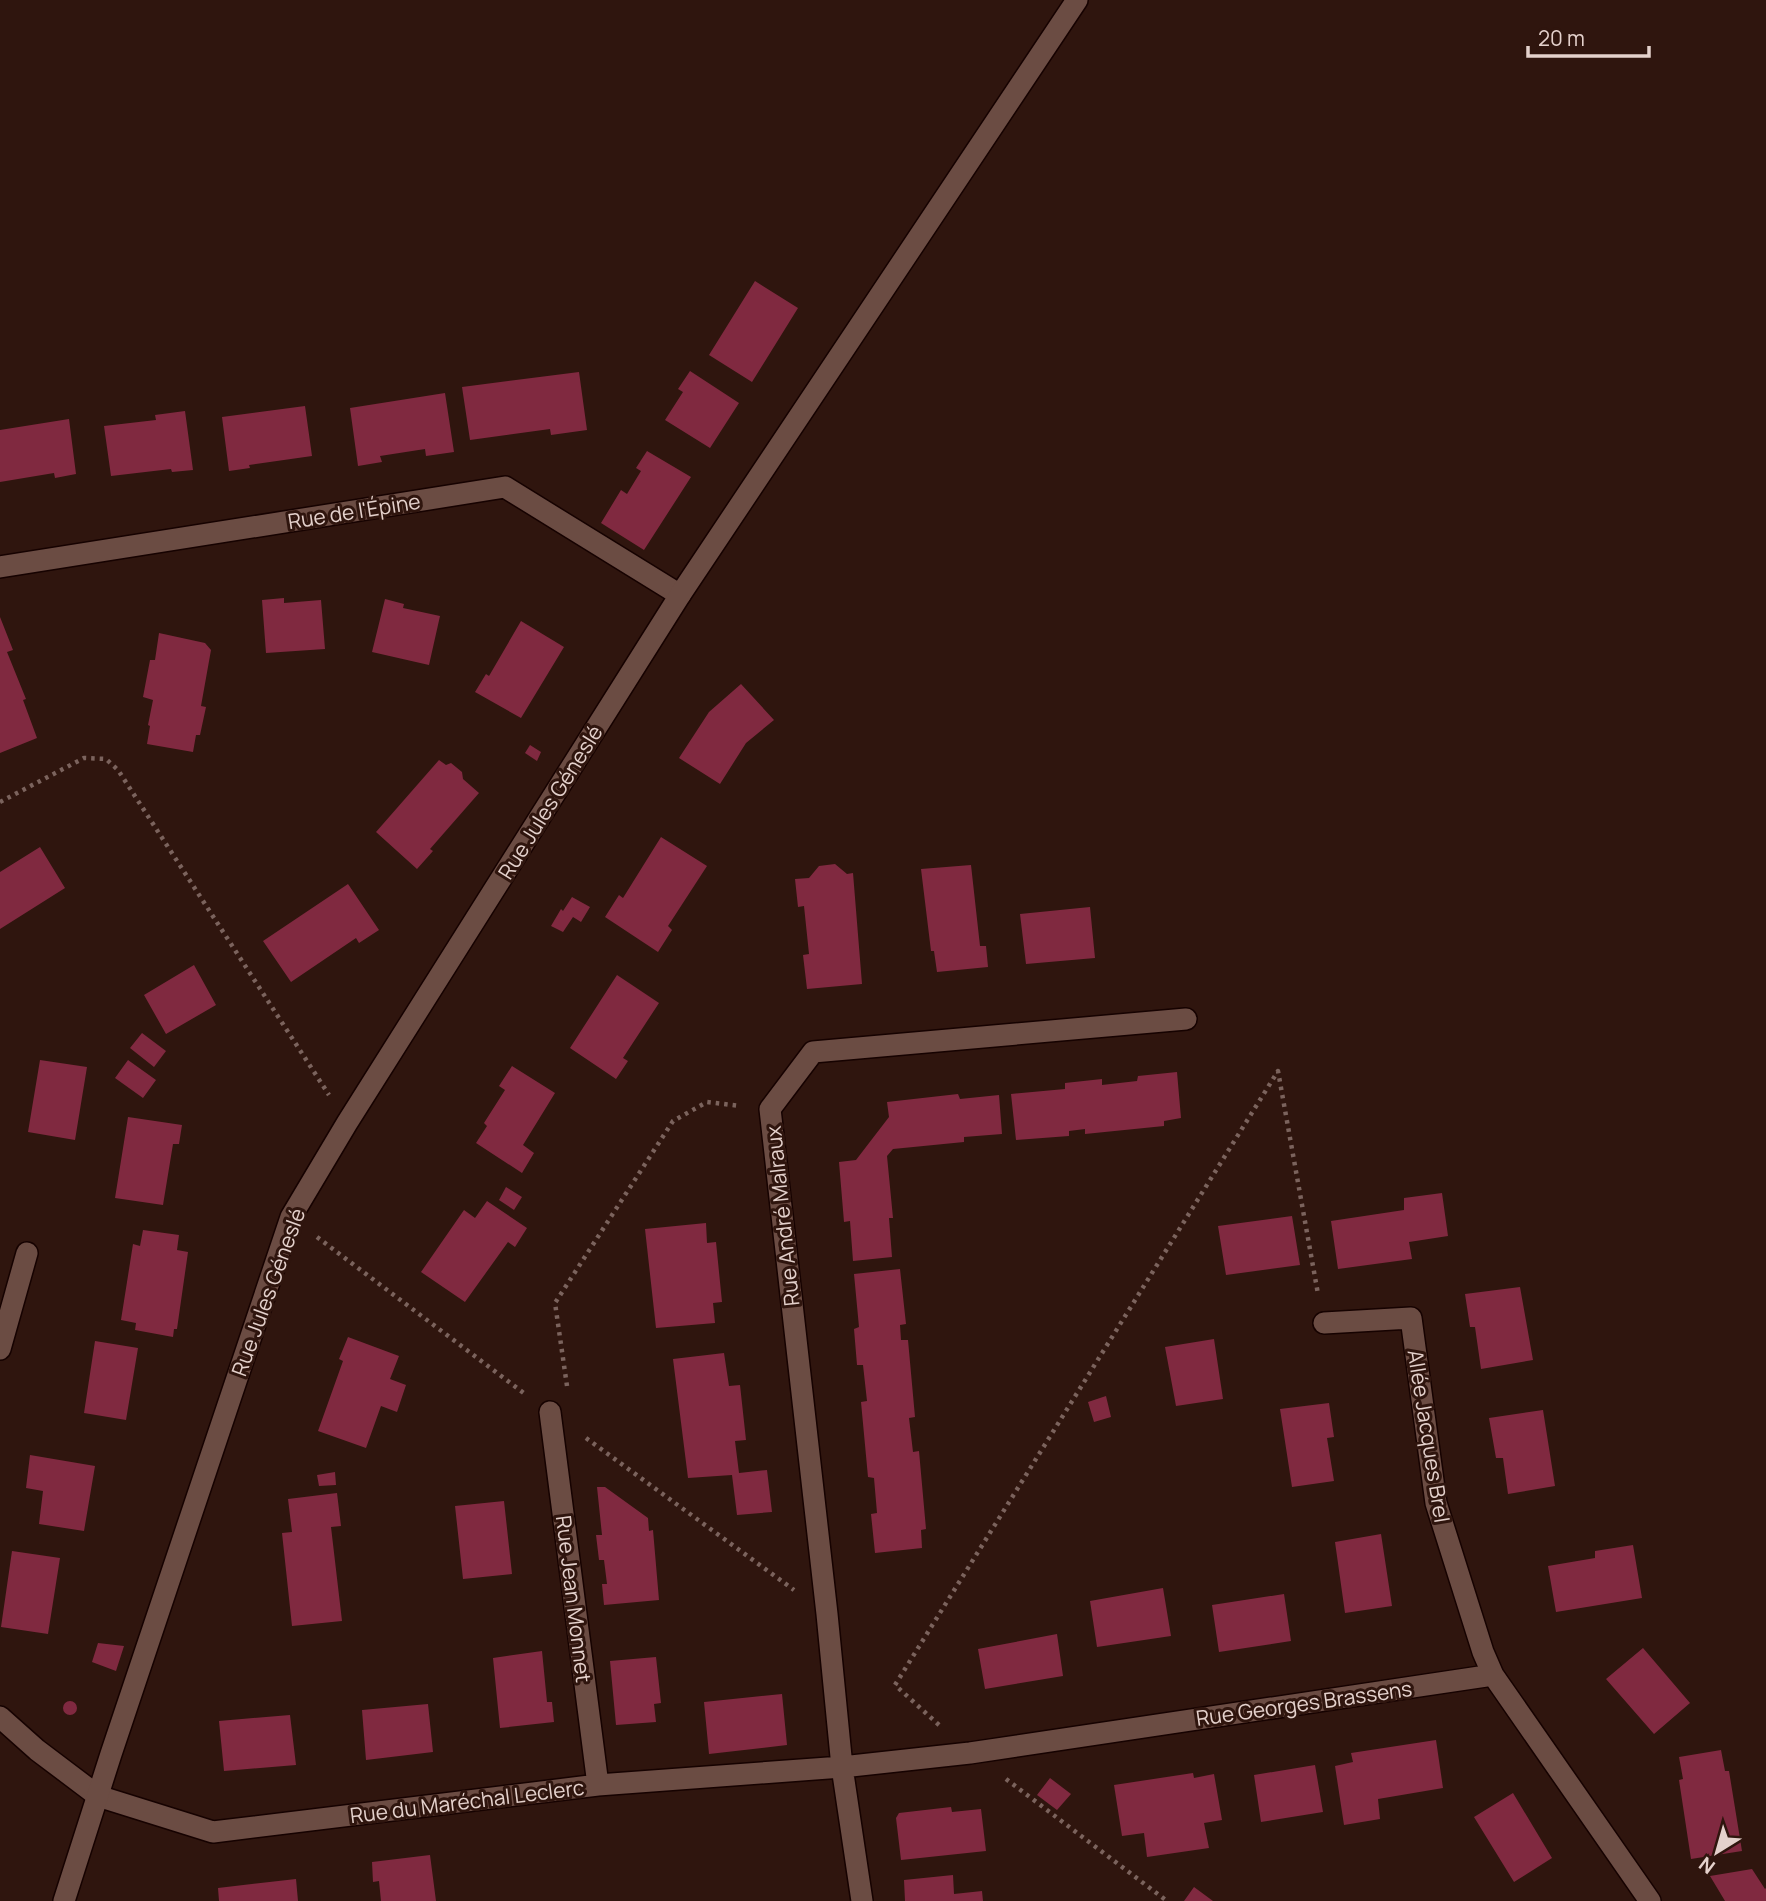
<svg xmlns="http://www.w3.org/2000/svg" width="1766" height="1901" font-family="Manrope,sans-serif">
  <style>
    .building { fill: #802940 }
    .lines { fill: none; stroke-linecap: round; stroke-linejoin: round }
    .street-casing { stroke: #160200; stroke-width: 24 }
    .secondary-casing { stroke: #160200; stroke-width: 24 }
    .path { stroke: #7b635d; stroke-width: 4.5; stroke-dasharray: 3.5 5; stroke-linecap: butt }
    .street { stroke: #6b4c43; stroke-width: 21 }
    .secondary { stroke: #6b4c43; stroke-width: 21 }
    .labels { text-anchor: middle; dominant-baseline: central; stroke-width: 6; stroke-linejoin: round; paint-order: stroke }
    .street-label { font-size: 21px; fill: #e4d1cc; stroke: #2f150e }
  </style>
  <rect width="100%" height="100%" fill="#2f150e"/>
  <path class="building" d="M755 281 798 308 752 382 709 355Z
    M690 371 739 403 710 448 665 420 683 392 678 389Z
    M579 372 587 430 551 435 550 429 470 440 462 387Z
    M445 393 454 452 426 456 425 449 380 456 382 462 358 466 350 408Z
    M305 406 312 456 249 465 250 468 229 471 222 417Z
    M185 411 193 470 172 472 171 469 111 476 104 426 156 420 155 415Z
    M69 419 76 474 55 478 54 473 0 482V430Z
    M647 451 691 477 644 550 601 523 621 490 627 494 641 471 636 468Z
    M284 598V603L321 600 325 649 266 653 262 600Z
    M385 599 404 604 403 608 440 616 429 665 372 652Z
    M0 617 13 650 7 652 26 699 23 700 37 738 0 753Z
    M521 621 564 647 521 718 475 692 486 674 489 676Z
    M159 633 205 643 211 650 201 706 206 707 200 735H196L193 752 147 744 150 726 148 725 153 700 143 697 150 660H155Z
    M741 684 774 720 746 743 720 784 679 758 709 712Z
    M530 745 541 752 537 761 525 753Z
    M439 760 446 765 451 763 462 772 463 779 479 793 430 849 433 851 417 869 376 832Z
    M661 837 707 866 668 926 672 930 658 952 605 917 619 895 623 898Z
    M40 847 65 888 0 929V872Z
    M835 864 847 874 853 873 862 984 807 989 803 955 809 954 804 906 798 907 795 879 809 878 819 866Z
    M971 865 980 946H986L988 967 937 972 934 951H931L921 869Z
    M348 884 379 930 359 943 356 938 291 982 263 941Z
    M572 897 590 907 581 922 573 917 563 932 551 926 561 909 563 911Z
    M1090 907 1095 958 1026 964 1020 914Z
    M194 965 216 1005 166 1034 144 995Z
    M617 975 659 1003 623 1058 628 1061 616 1079 570 1048Z
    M142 1033 166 1051 154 1067 130 1048Z
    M40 1060 87 1067 75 1140 28 1132Z
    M128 1060 156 1080 143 1098 115 1078Z
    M512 1066 555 1093 523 1145 534 1153 522 1173 476 1143 487 1126 484 1123 505 1090 499 1086Z
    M1177 1072 1181 1118 1164 1121V1126L1085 1134V1129L1069 1131V1136L1016 1140 1011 1094 1065 1089V1083L1102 1079V1085L1137 1081 1138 1076Z
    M958 1094 960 1099 999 1095 1002 1134 964 1137V1142L893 1149 887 1156 893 1218H889L892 1257 853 1261 850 1221 844 1222 839 1162 856 1160 889 1117 887 1102Z
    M128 1117 182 1125 179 1144H173L163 1205 115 1198Z
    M506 1187 522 1197 514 1210 499 1200Z
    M1442 1193 1448 1236 1409 1242 1412 1259 1338 1269 1331 1221 1404 1210V1198Z
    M487 1201 527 1228 515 1247 508 1242 465 1302 421 1272 464 1210 475 1218Z
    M1292 1216 1300 1265 1226 1275 1218 1226Z
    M706 1223 707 1243 716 1242 722 1302 713 1303 715 1323 656 1328 645 1229Z
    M143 1230 179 1235 177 1250 188 1252 177 1329H174L173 1337 135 1330 136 1323 121 1320 133 1244 140 1246Z
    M900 1269 906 1324 900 1325 901 1340H908L915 1417 909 1418 913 1452 919 1451 926 1529 921 1530 922 1548 875 1553 871 1514 877 1513 874 1478 868 1477 861 1402 867 1401 863 1365H857L854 1329 859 1327 854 1274Z
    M1520 1287 1533 1360 1481 1369 1475 1327H1470L1465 1294Z
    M348 1337 399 1356 390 1379 406 1385 397 1412 381 1406 366 1448 318 1431 343 1361 339 1359Z
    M1214 1339 1223 1399 1176 1406 1165 1347Z
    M95 1341 138 1348 126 1420 84 1413Z
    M724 1353 729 1386 740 1385 746 1440 735 1441 739 1473 767 1470 772 1512 737 1515 732 1475 688 1478 673 1359Z
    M1106 1396 1111 1417 1094 1422 1088 1402Z
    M1329 1403 1334 1437 1327 1438 1334 1481 1292 1487 1280 1409Z
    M1543 1410 1555 1486 1508 1494 1503 1458H1496L1489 1418Z
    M30 1455 95 1466 84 1531 39 1524 43 1491 26 1488Z
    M335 1472 336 1485 319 1486 317 1475Z
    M597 1487H605L648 1518 649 1531 653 1530 659 1600 604 1605 602 1584H607L604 1560H599L596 1535H602Z
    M337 1493 341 1526 331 1527 342 1621 292 1626 282 1533 292 1532 288 1499Z
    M504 1501 512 1574 463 1579 455 1506Z
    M1381 1534 1392 1606 1345 1613 1335 1542Z
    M1633 1545 1642 1598 1556 1612 1548 1566 1595 1558V1551Z
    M12 1551 60 1558 48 1634 1 1627Z
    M1163 1588 1171 1636 1097 1647 1090 1601Z
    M1284 1594 1291 1641 1219 1652 1212 1605Z
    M1057 1634 1063 1676 985 1689 978 1649Z
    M98 1643 124 1646 116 1671 92 1662Z
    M1643 1648 1690 1703 1654 1734 1606 1679Z
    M542 1651 547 1702H552L554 1722 500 1728 493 1658Z
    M656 1657 661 1703 654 1704 656 1722 616 1725 610 1661Z
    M782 1694 787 1745 709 1754 704 1702Z
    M63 1708a7 7 0 1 1 14 0a7 7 0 1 1-14 0Z
    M428 1704 433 1752 366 1760 362 1710Z
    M290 1715 296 1765 224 1771 219 1721Z
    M1436 1740 1443 1788 1378 1799 1380 1819 1344 1825 1335 1766 1353 1762 1351 1753Z
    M1721 1750 1725 1771H1729L1742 1851 1691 1859 1679 1780 1683 1779 1679 1757Z
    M1315 1765 1323 1812 1261 1822 1254 1775Z
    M1193 1773 1194 1778 1214 1774 1222 1820 1204 1823 1209 1848 1147 1857 1144 1833 1122 1836 1114 1785Z
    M1050 1778 1071 1794 1057 1810 1037 1795Z
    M1513 1793 1552 1858 1514 1882 1474 1817Z
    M951 1807 952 1812 981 1809 986 1851 901 1860 896 1818 899 1813Z
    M430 1855 436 1901H381L379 1881 373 1882 372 1862Z
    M1752 1869 1765 1889 1766 1888V1901H1725L1710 1876Z
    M953 1875 954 1894 982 1891 983 1901H905L904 1880Z
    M296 1879 298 1901H219L218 1888Z
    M1194 1887 1213 1901H1184Z"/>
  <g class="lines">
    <defs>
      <path id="street" d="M0 567 505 487 680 595
        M1324 1323 1411 1318 1436 1503 1483 1652 1493 1675
        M0 1349 27 1253
        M550 1412 598 1785
        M0 1717 37 1750 98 1796 213 1832 598 1785 842 1767 970 1753 1493 1675 1650 1901
        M862 1901 842 1767 827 1614 770 1109 813 1052 1186 1019"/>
      <path id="secondary" d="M64 1901 111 1754 291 1217 347 1123 680 595 1077 0"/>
    </defs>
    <use href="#street" class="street-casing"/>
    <use href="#secondary" class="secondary-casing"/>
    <path class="path" d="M0 802 84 758 106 759 118 770 329 1095
      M317 1237 525 1394
      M567 1386 555 1303 673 1121 707 1102 740 1106
      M586 1438 794 1590
      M939 1725 895 1685 1278 1071 1318 1294
      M1006 1779 1167 1901"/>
    <use href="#street" class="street"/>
    <use href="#secondary" class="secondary"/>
  </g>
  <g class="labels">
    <g class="street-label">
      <text transform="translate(354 511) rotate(-9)">Rue de l'Épine</text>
      <text transform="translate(550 802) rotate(-58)">Rue Jules Géneslé</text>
      <text transform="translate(782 1216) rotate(-96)">Rue André Malraux</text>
      <text transform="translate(268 1292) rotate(-70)">Rue Jules Géneslé</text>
      <text transform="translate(1429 1436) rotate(81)">Allée Jacques Brel</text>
      <text transform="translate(574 1599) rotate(83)">Rue Jean Monnet</text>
      <text transform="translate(1304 1703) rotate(-8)">Rue Georges Brassens</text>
      <text transform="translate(467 1801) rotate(-7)">Rue du Maréchal Leclerc</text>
    </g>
  </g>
  <g transform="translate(1717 1852) rotate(217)" stroke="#2f150e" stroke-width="5" paint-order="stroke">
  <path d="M0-5L12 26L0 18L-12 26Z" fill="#e4d1cc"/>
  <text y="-10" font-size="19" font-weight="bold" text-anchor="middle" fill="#e4d1cc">N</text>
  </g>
  <path d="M1528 46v10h121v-10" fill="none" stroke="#e4d1cc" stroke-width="3.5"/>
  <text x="1538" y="46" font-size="21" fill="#e4d1cc" stroke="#2f150e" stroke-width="5" paint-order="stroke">20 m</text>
</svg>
